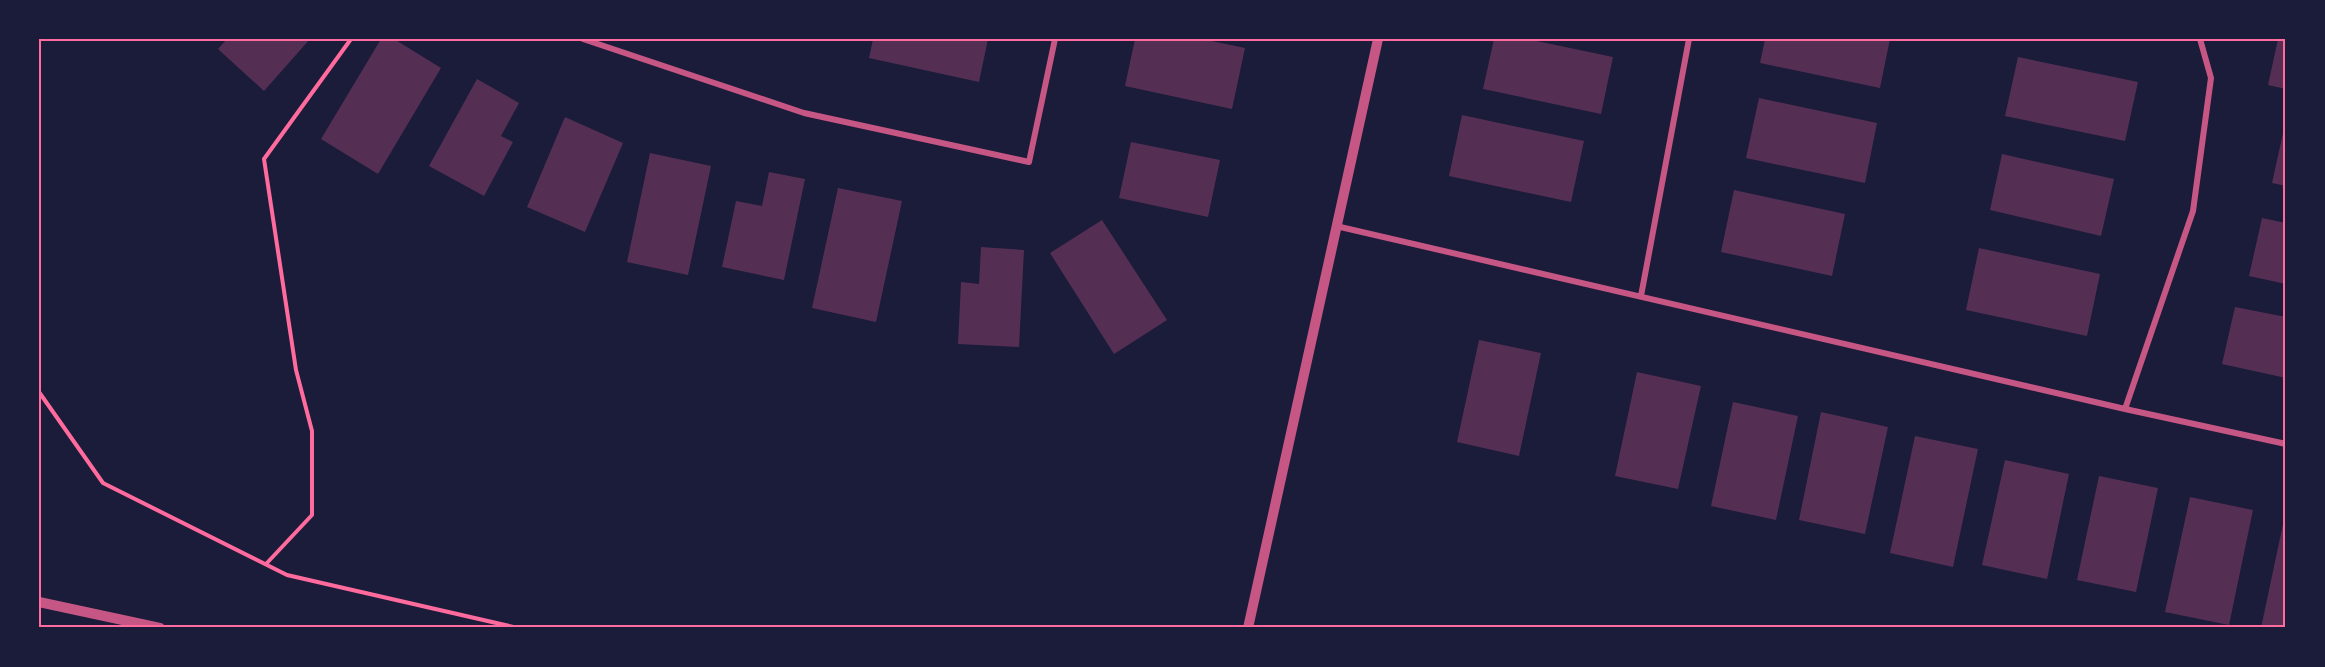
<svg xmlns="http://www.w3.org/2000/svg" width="2325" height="667" font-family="'PT Sans',sans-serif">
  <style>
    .building { fill: #542f53 }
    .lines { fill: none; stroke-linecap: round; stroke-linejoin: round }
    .path { stroke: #ff6b9d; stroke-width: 4 }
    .minor { stroke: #c65784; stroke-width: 6 }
    .tertiary { stroke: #c65784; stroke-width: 10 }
    .neatline { fill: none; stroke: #ff6b9d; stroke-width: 2 }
  </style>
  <rect width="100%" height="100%" fill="#1b1b3a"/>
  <path class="building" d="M227 39H310L264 91 218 49Z
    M381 39H394L441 68 378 174 321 139Z
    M873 39H988L979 82 869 58Z
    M1135 39H1202L1245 48 1232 109 1125 86Z
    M1494 39H1527L1613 57 1601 114 1483 89Z
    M1765 39H1890L1880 88 1760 63Z
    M2278 39H2286V89L2268 85Z
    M2018 57 2138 82 2125 141 2005 116Z
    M477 79 519 103 501 136 513 142 484 196 429 166Z
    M1759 98 1877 123 1865 183 1746 158Z
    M1462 115 1584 141 1571 202 1449 176Z
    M565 117 623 143 585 232 527 207Z
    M2285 124H2286V186L2272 183Z
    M1131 142 1220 160 1208 217 1119 198Z
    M650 153 711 166 688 275 627 262Z
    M2002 154 2114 179 2101 236 1990 210Z
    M769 172 805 179 784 280 722 267 736 201 762 206Z
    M838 188 902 201 876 322 812 308Z
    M1734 190 1845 214 1832 276 1721 252Z
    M2262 218 2286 223V284L2249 276Z
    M1102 220 1167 320 1114 354 1050 253Z
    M981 247 1024 250 1019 347 958 344 961 282 979 284Z
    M1979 248 2100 274 2087 336 1966 310Z
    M2235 307 2286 317V378L2222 364Z
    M1479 340 1541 353 1519 456 1457 442Z
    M1637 372 1701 386 1678 489 1615 476Z
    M1733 402 1798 416 1776 520 1711 506Z
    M1821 412 1888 427 1865 534 1799 520Z
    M1915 436 1978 449 1953 567 1890 553Z
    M2005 460 2069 474 2047 579 1982 565Z
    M2099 476 2158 488 2136 592 2077 580Z
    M2190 497 2253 510 2229 625 2165 612Z
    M2283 524 2286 525V628H2261Z"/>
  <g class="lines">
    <path class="path" d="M39 392 103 483 287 575 518 628
      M266 564 312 515V431L296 370 264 159 351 39"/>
    <path class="minor" d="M583 39 804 113 1029 162 1055 39
      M1336 226 2125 409 2286 444
      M1641 296 1689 39
      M2125 409 2193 211 2211 78 2200 39"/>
    <path class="tertiary" d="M39 602 160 628
      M1248 628 1378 39"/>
  </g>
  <rect width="2325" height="667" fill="none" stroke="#1b1b3a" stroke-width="81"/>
  <rect x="40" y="40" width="2244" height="586" class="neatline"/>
</svg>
